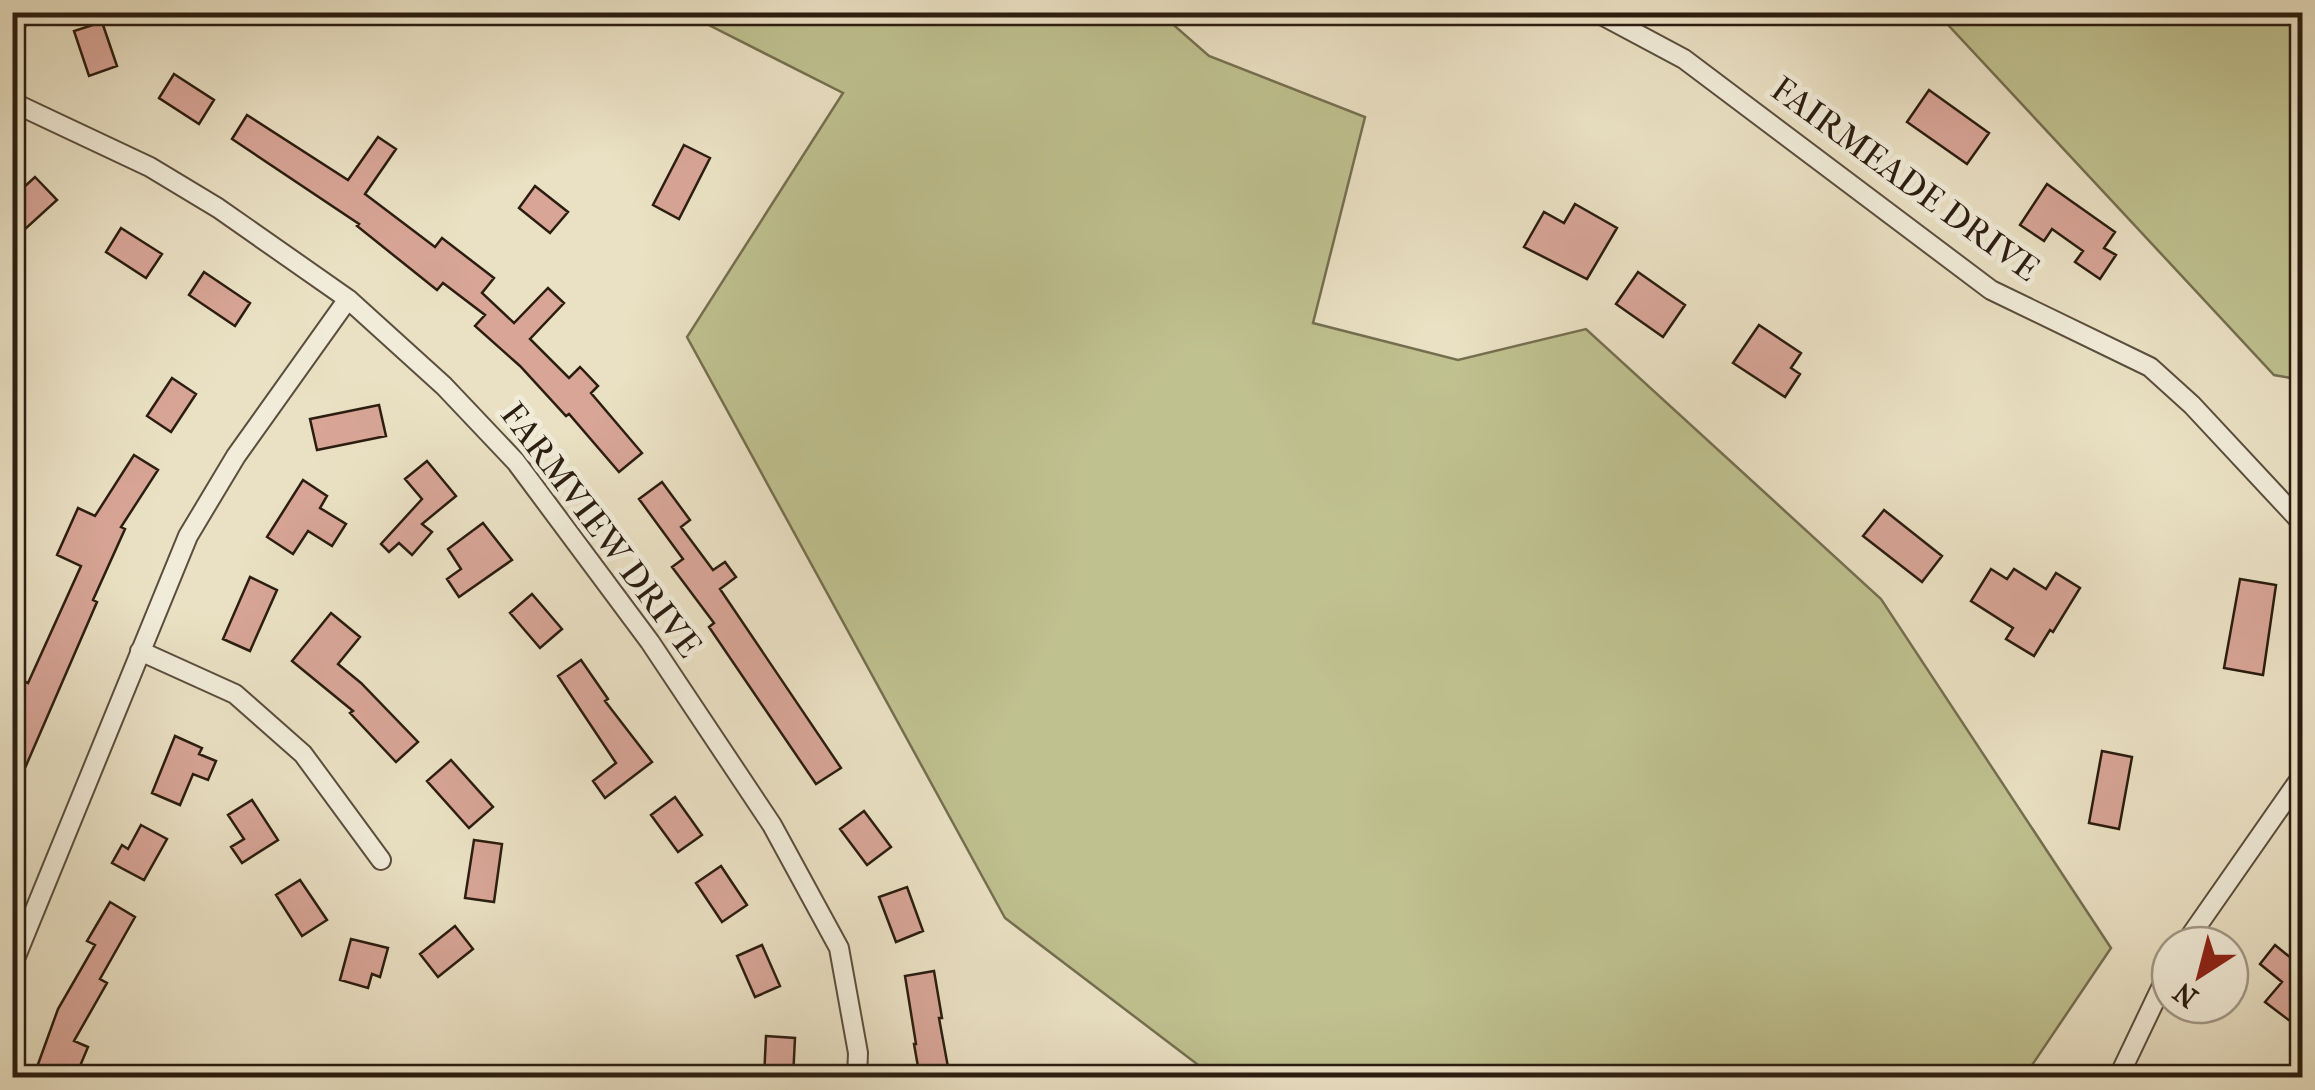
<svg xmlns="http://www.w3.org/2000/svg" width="2315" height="1090" font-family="'IM FELL French Canon',serif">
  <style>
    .green { fill: #bfc18f; stroke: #756f50; stroke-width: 2.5 }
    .building { fill: #d8a597; stroke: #2b1d10; stroke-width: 2.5 }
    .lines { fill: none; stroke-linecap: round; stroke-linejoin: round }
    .street-casing { stroke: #5b4e3d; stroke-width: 22 }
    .secondary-casing { stroke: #2b1d10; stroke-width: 30 }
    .street { stroke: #f1ecd9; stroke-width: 18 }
    .secondary { stroke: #f1ecd9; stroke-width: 25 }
    .labels { text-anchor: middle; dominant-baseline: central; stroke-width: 10; stroke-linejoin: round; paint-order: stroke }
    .street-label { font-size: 35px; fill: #2b1d10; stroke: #f1ecd9 }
  </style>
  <rect width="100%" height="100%" fill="#eae1c4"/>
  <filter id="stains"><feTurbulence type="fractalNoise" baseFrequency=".002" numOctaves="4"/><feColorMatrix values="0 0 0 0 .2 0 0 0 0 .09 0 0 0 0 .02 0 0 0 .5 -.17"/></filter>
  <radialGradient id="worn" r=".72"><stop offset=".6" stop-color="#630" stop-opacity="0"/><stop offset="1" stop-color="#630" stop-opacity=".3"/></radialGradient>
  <path class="green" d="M685 13H1160L1209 56 1365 117 1313 323 1458 360 1586 329 1881 599 2111 948 2024 1077H1214L1005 918 687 337 843 93Z
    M1937 13H2302V380L2274 375Z"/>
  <path class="building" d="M102 22 117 66 89 76 74 31Z
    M174 74 214 100 199 124 159 98Z
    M1929 90 1989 133 1967 164 1907 122Z
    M247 115 348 180 378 137 396 149 365 194 435 247 442 238 494 278 482 293 514 323 548 288 564 303 530 339 569 378 580 367 598 386 591 393 642 453 619 472 569 414 566 416 520 366 475 326 485 315 443 283 437 290 357 226 359 224 232 139Z
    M684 145 710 158 679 219 653 205Z
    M35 177 57 200 12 241V198Z
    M2047 184 2115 232 2104 248 2116 255 2100 279 2075 262 2083 251 2052 229 2044 241 2020 225Z
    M535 186 568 212 550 233 519 208Z
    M1575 204 1617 228 1587 279 1524 247 1544 212 1564 223Z
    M121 228 162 254 146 278 106 252Z
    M204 272 250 303 235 326 189 295Z
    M1638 272 1685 305 1663 337 1616 304Z
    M1759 325 1801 353 1791 368 1800 374 1785 397 1733 363Z
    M172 378 196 394 171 432 147 416Z
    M379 405 386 436 317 450 310 419Z
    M134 455 158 470 121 527 125 529 93 600 97 602 12 798V726L23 702 12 698V676L28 683 81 566 57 555 78 508 95 516Z
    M427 461 456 496 422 524 432 532 412 555 399 543 389 552 381 544 422 499 405 479Z
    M303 480 327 496 320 508 346 524 332 546 308 531 293 554 267 537Z
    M662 482 690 520 681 527 713 570 725 562 736 577 720 589 841 768 816 784 709 627 714 623 672 567 683 559 639 499Z
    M1884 510 1942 556 1922 582 1863 536Z
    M483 523 512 560 459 597 447 579 461 569 448 549Z
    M1991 569 2007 579 2014 569 2046 589 2056 573 2080 588 2053 632 2050 630 2034 656 2006 639 2013 628 1971 601Z
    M250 577 277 590 250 651 223 639Z
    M2240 579 2276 585 2263 675 2224 668Z
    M532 594 562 629 540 648 510 613Z
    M331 613 360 637 338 664 361 683 418 742 396 762 350 713 353 711 292 661Z
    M581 660 608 699 605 701 652 762 605 798 593 781 616 763 558 676Z
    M175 736 202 748 199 754 216 761 208 780 193 774 180 805 152 793Z
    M2102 751 2132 757 2119 829 2089 823Z
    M451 760 493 807 469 828 427 781Z
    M675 797 702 835 678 852 651 815Z
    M252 800 278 840 242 863 231 847 244 839 228 815Z
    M864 811 891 847 867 865 840 829Z
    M141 825 167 839 144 880 112 863 122 845 128 849Z
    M474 840 502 844 494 902 465 898Z
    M721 866 747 905 722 922 696 883Z
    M300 880 327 920 302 936 276 895Z
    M907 887 923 931 896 942 879 897Z
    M110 902 135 917 100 979 107 983 74 1041 88 1047 75 1078H33L58 1009 95 945 87 941Z
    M455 926 473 949 438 977 420 954Z
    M351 939 388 948 380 977 372 974 368 988 340 980Z
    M762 945 780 986 755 997 737 956Z
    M2275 945 2302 967V1005L2290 1021 2265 1002 2282 982 2260 964Z
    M934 971 942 1018H939L950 1078H920L914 1044H916L905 976Z
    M766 1036 795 1038 793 1078H764Z"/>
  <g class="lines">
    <defs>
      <path id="street" d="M1596 12 1684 59 1991 290 2150 367 2192 405 2302 523
        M12 102 150 167 218 208 348 299 444 386 516 462 650 642 772 825 839 948 858 1053 857 1078
        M140 651 235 694 303 754 381 860
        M2184 945 2302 776
        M12 966 188 536 236 456 348 299
        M2118 1078 2170 969"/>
      <path id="secondary" d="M12 22 17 12"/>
    </defs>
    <use href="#street" class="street-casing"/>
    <use href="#secondary" class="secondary-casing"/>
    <use href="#street" class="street"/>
    <use href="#secondary" class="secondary"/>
  </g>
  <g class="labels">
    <g class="street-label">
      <text transform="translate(1905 179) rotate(36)">FAIRMEADE DRIVE</text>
      <text transform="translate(601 530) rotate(53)">FARMVIEW DRIVE</text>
    </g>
  </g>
  <rect width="2315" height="1090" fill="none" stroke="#eae1c4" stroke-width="50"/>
  <rect x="15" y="15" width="2285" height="1060" fill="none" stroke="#2b1d10" stroke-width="5"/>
  <rect x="25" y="25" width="2265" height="1040" fill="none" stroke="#2b1d10" stroke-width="2.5"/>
  <g transform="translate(2200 975) rotate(216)"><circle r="48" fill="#f1ecd9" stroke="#a29989" stroke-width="2.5"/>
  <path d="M0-8L18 38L0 25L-18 38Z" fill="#8f2418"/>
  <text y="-15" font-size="28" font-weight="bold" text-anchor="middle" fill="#2b1d10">N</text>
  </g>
  <rect width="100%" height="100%" filter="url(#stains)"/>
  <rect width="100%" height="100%" fill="url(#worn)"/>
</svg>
